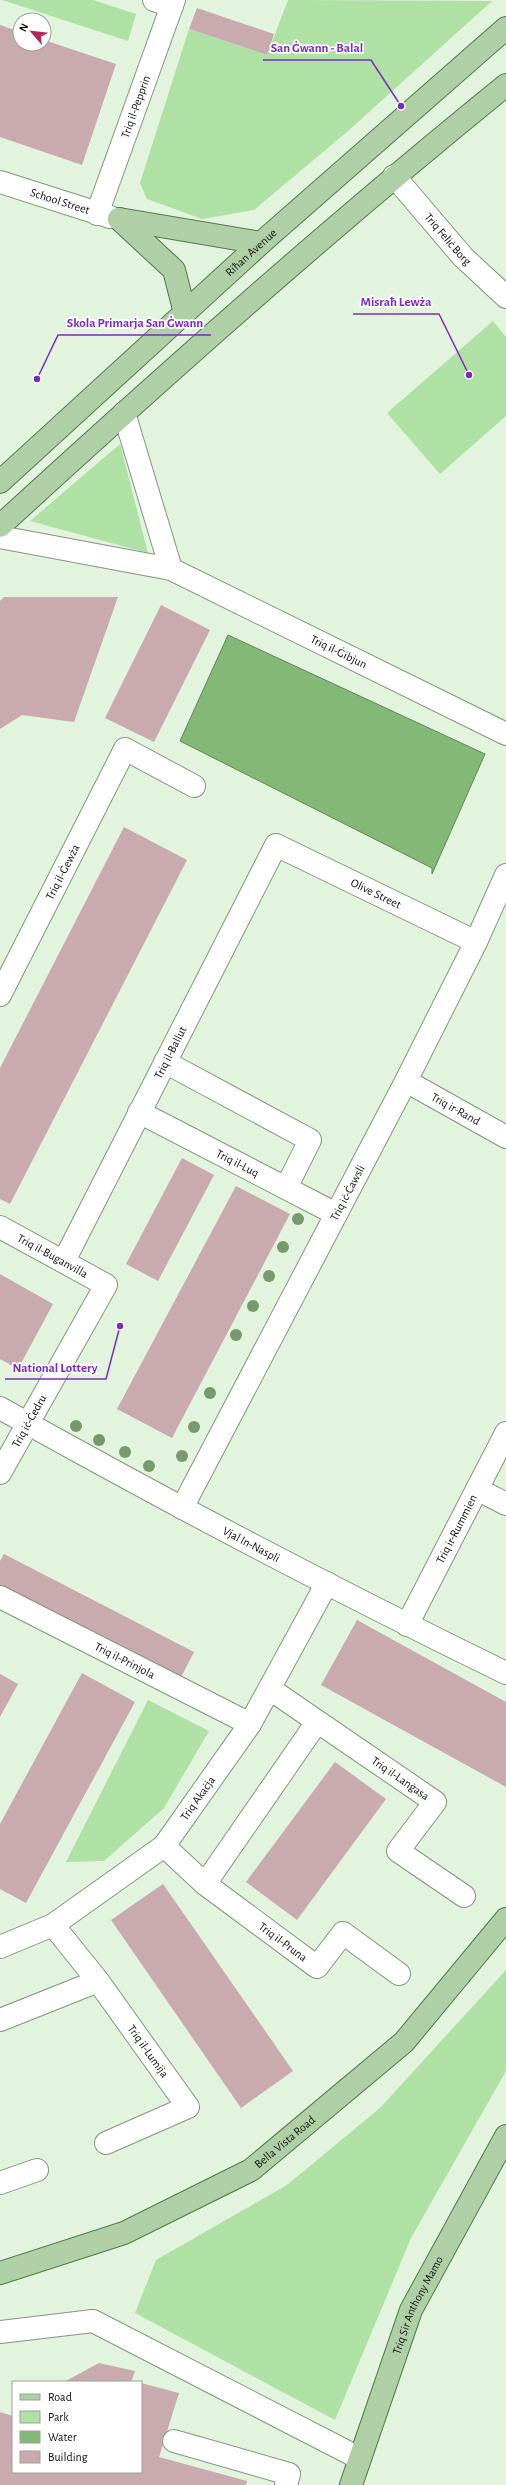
<svg xmlns="http://www.w3.org/2000/svg" width="506" height="2485" font-family="'Alegreya Sans',sans-serif">
  <style>
    .green { fill: #afe0a4 }
    .water { fill: #83b877; stroke: #5f8657 }
    .building { fill: #c9aaaf }
    .lines { fill: none; stroke-linecap: round; stroke-linejoin: round }
    .minor-casing { stroke: #849580; stroke-width: 24 }
    .major-casing { stroke: #53784b; stroke-width: 24 }
    .minor { stroke: #fff; stroke-width: 22 }
    .major { stroke: #afcfa7; stroke-width: 22 }
    .tree { fill: #769a6c }
    .labels { text-anchor: middle; dominant-baseline: central; stroke-width: 3.5; stroke-linejoin: round; paint-order: stroke }
    .street-label { font-size: 12px; fill: #0c120b; stroke: #fff }
    .leader { fill: none; stroke: #7b2cbf; stroke-width: 1.5 }
    .callout-dot { fill: #7b2cbf; stroke: #fff; stroke-width: 1.5 }
    .callout-label { font-size: 13px; text-anchor: middle; font-weight: bold; fill: #7b2cbf; stroke: #fff; stroke-width: 3.5; stroke-linejoin: round; paint-order: stroke }
  </style>
  <rect width="100%" height="100%" fill="#e2f4dd"/>
  <path class="green" d="M2 0H93L136 14 128 41Z
    M288 0 492 1 348 131 254 210 202 219 147 199 140 183 189 29 267 55Z
    M493 321 506 337V416L440 474 387 413Z
    M120 444 148 553 30 521Z
    M148 1700 209 1731 164 1808 104 1861 66 1862Z
    M506 1970V2071L411 2238 335 2420 135 2313 156 2260 287 2185 380 2108Z"/>
  <path class="water" d="M228 635 485 754 432 874V868L180 741Z"/>
  <path class="building" d="M197 8 274 34 267 55 189 29Z
    M0 25 20 32V44H44V40L116 64 82 165 0 137Z
    M4 597H118L74 722 22 715 0 729V601Z
    M161 605 210 630 154 742 105 718Z
    M124 827 187 860 10 1204 0 1199V1068Z
    M182 1158 214 1175 158 1281 126 1264Z
    M236 1186 290 1214 172 1438 117 1409Z
    M0 1274 53 1304 18 1369 0 1359Z
    M4 1554 194 1652 178 1683 0 1591V1561Z
    M357 1620 506 1702V1787L321 1685Z
    M82 1673 135 1702 26 1903 0 1889V1824Z
    M0 1674 18 1684 0 1717Z
    M335 1762 386 1799 297 1920 246 1882Z
    M163 1884 293 2071 241 2108 111 1920Z
    M99 2363 135 2371 131 2382H64Z
    M141 2383 179 2393 159 2457 247 2481 246 2485H0V2412L13 2416V2472H141Z"/>
  <g class="lines">
    <defs>
      <g id="minor">
        <path d="M154 0 172 6"/>
        <path id="s1" d="M394 176 463 257 506 297"/>
        <path id="s2" d="M0 182 110 217"/>
        <path id="s3" d="M97 214 174 0"/>
        <path d="M124 413 171 569"/>
        <path id="s4" d="M0 537 171 569 506 734"/>
        <path id="s5" d="M0 995 125 749 194 786"/>
        <path d="M165 1062 310 1140 286 1188"/>
        <path id="s6" d="M406 1081 506 1137"/>
        <path id="s7" d="M139 1112 336 1214"/>
        <path id="s8" d="M0 1227 106 1285 0 1473"/>
        <path id="s9" d="M64 1261 276 845 476 942"/>
        <path id="s10" d="M0 1408C166 1501 335 1590 506 1673"/>
        <path d="M477 1489 506 1504"/>
        <path id="s11" d="M182 1508 406 1081 476 942 506 875"/>
        <path id="s12" d="M0 1597 250 1724"/>
        <path id="s13" d="M407 1625 506 1433"/>
        <path id="s14" d="M270 1689 435 1802 398 1851 464 1896"/>
        <path id="s15" d="M164 1846 205 1884 317 1967 343 1933 399 1974"/>
        <path d="M205 1884 317 1722"/>
        <path id="s16" d="M53 1925 98 1981 188 2107 106 2143"/>
        <path id="s17" d="M0 1947 53 1925 164 1846 250 1724 327 1583"/>
        <path d="M0 2020 98 1981"/>
        <path d="M0 2183 37 2170"/>
        <path d="M0 2332 93 2321 359 2458"/>
        <path d="M174 2441 289 2474 286 2485"/>
      </g>
      <g id="major">
        <path d="M119 219 261 243"/>
        <path d="M119 219 174 270 185 313"/>
        <path id="s18" d="M0 482 261 243 506 28"/>
        <path d="M0 526C165 375 332 226 506 85"/>
        <path id="s19" d="M0 2273 124 2233 251 2170 404 2042 506 1919"/>
        <path id="s20" d="M351 2485 411 2310 506 2136"/>
      </g>
    </defs>
    <use href="#minor" class="minor-casing"/>
    <use href="#major" class="major-casing"/>
    <use href="#minor" class="minor"/>
    <use href="#major" class="major"/>
  </g>
  <g class="tree">
    <circle cx="298" cy="1219" r="6"/>
    <circle cx="283" cy="1247" r="6"/>
    <circle cx="269" cy="1276" r="6"/>
    <circle cx="253" cy="1306" r="6"/>
    <circle cx="236" cy="1335" r="6"/>
    <circle cx="210" cy="1393" r="6"/>
    <circle cx="76" cy="1426" r="6"/>
    <circle cx="194" cy="1427" r="6"/>
    <circle cx="99" cy="1440" r="6"/>
    <circle cx="125" cy="1452" r="6"/>
    <circle cx="182" cy="1456" r="6"/>
    <circle cx="149" cy="1466" r="6"/>
  </g>
  <g class="labels">
    <g class="street-label">
      <text stroke="none"><textPath href="#s3" startOffset="114">Triq il-Pepprin</textPath></text>
      <text stroke="none"><textPath href="#s2" startOffset="63">School Street</textPath></text>
      <text stroke="none"><textPath href="#s1" startOffset="83">Triq Feliċ Borg</textPath></text>
      <text stroke="none"><textPath href="#s18" startOffset="340">Riħan Avenue</textPath></text>
      <text stroke="none"><textPath href="#s4" startOffset="361">Triq il-Ġibjun</textPath></text>
      <text stroke="none"><textPath href="#s5" startOffset="138">Triq il-Ġewża</textPath></text>
      <text stroke="none"><textPath href="#s9" startOffset="578">Olive Street</textPath></text>
      <text stroke="none"><textPath href="#s9" startOffset="234">Triq il-Ballut</textPath></text>
      <text stroke="none"><textPath href="#s6" startOffset="57">Triq ir-Rand</textPath></text>
      <text stroke="none"><textPath href="#s7" startOffset="111">Triq il-Luq</textPath></text>
      <text stroke="none"><textPath href="#s11" startOffset="356">Triq iċ-Ċawsli</textPath></text>
      <text stroke="none"><textPath href="#s8" startOffset="60">Triq il-Buganvilla</textPath></text>
      <text transform="translate(29 1421) rotate(-61)">Triq iċ-Ċedru</text>
      <text stroke="none"><textPath href="#s13" startOffset="108">Triq ir-Rummien</textPath></text>
      <text stroke="none"><textPath href="#s10" startOffset="286">Vjal In-Naspli</textPath></text>
      <text stroke="none"><textPath href="#s12" startOffset="140">Triq il-Prinjola</textPath></text>
      <text stroke="none"><textPath href="#s14" startOffset="158">Triq il-Lanġasa</textPath></text>
      <text stroke="none"><textPath href="#s17" startOffset="252">Triq Akaċja</textPath></text>
      <text stroke="none"><textPath href="#s15" startOffset="153">Triq il-Pruna</textPath></text>
      <text stroke="none"><textPath href="#s16" startOffset="158">Triq il-Lumija</textPath></text>
      <text stroke="none"><textPath href="#s19" startOffset="316">Bella Vista Road</textPath></text>
      <text stroke="none"><textPath href="#s20" startOffset="192">Triq Sir Anthony Mamo</textPath></text>
    </g>
  </g>
  <path class="leader" d="M401 106L371 60H263M469 375L439 314H353M37 379L58 335H211M120 1326L106 1379H5"/>
  <g class="callout-dot">
    <circle cx="401" cy="106" r="4"/>
    <circle cx="469" cy="375" r="4"/>
    <circle cx="37" cy="379" r="4"/>
    <circle cx="120" cy="1326" r="4"/>
  </g>
  <g class="callout-label">
    <text x="317" y="52">San Ġwann - Balal</text>
    <text x="396" y="306">Misraħ Lewża</text>
    <text x="135" y="327">Skola Primarja San Ġwann</text>
    <text x="55" y="1372">National Lottery</text>
  </g>
  <rect x="12" y="2381" width="130" height="92" fill="#ffffff" stroke="#9ea09d"/>
  <rect x="20" y="2394" width="20" height="6" fill="#afcfa7" stroke="#9ea09d"/>
  <text x="48" y="2401" font-size="12" fill="#0c120b">Road</text>
  <rect x="20" y="2411" width="20" height="12" fill="#afe0a4" stroke="#9ea09d"/>
  <text x="48" y="2421" font-size="12" fill="#0c120b">Park</text>
  <rect x="20" y="2431" width="20" height="12" fill="#83b877" stroke="#9ea09d"/>
  <text x="48" y="2441" font-size="12" fill="#0c120b">Water</text>
  <rect x="20" y="2451" width="20" height="12" fill="#c9aaaf" stroke="#9ea09d"/>
  <text x="48" y="2461" font-size="12" fill="#0c120b">Building</text>
  <g transform="translate(32 32) rotate(298)"><circle r="19" fill="#ffffff" stroke="#9ea09d"/>
  <path d="M0-3L7 15L0 10L-7 15Z" fill="#b62756"/>
  <text y="-6" font-size="11" font-weight="bold" text-anchor="middle" fill="#0c120b">N</text>
  </g>
</svg>
